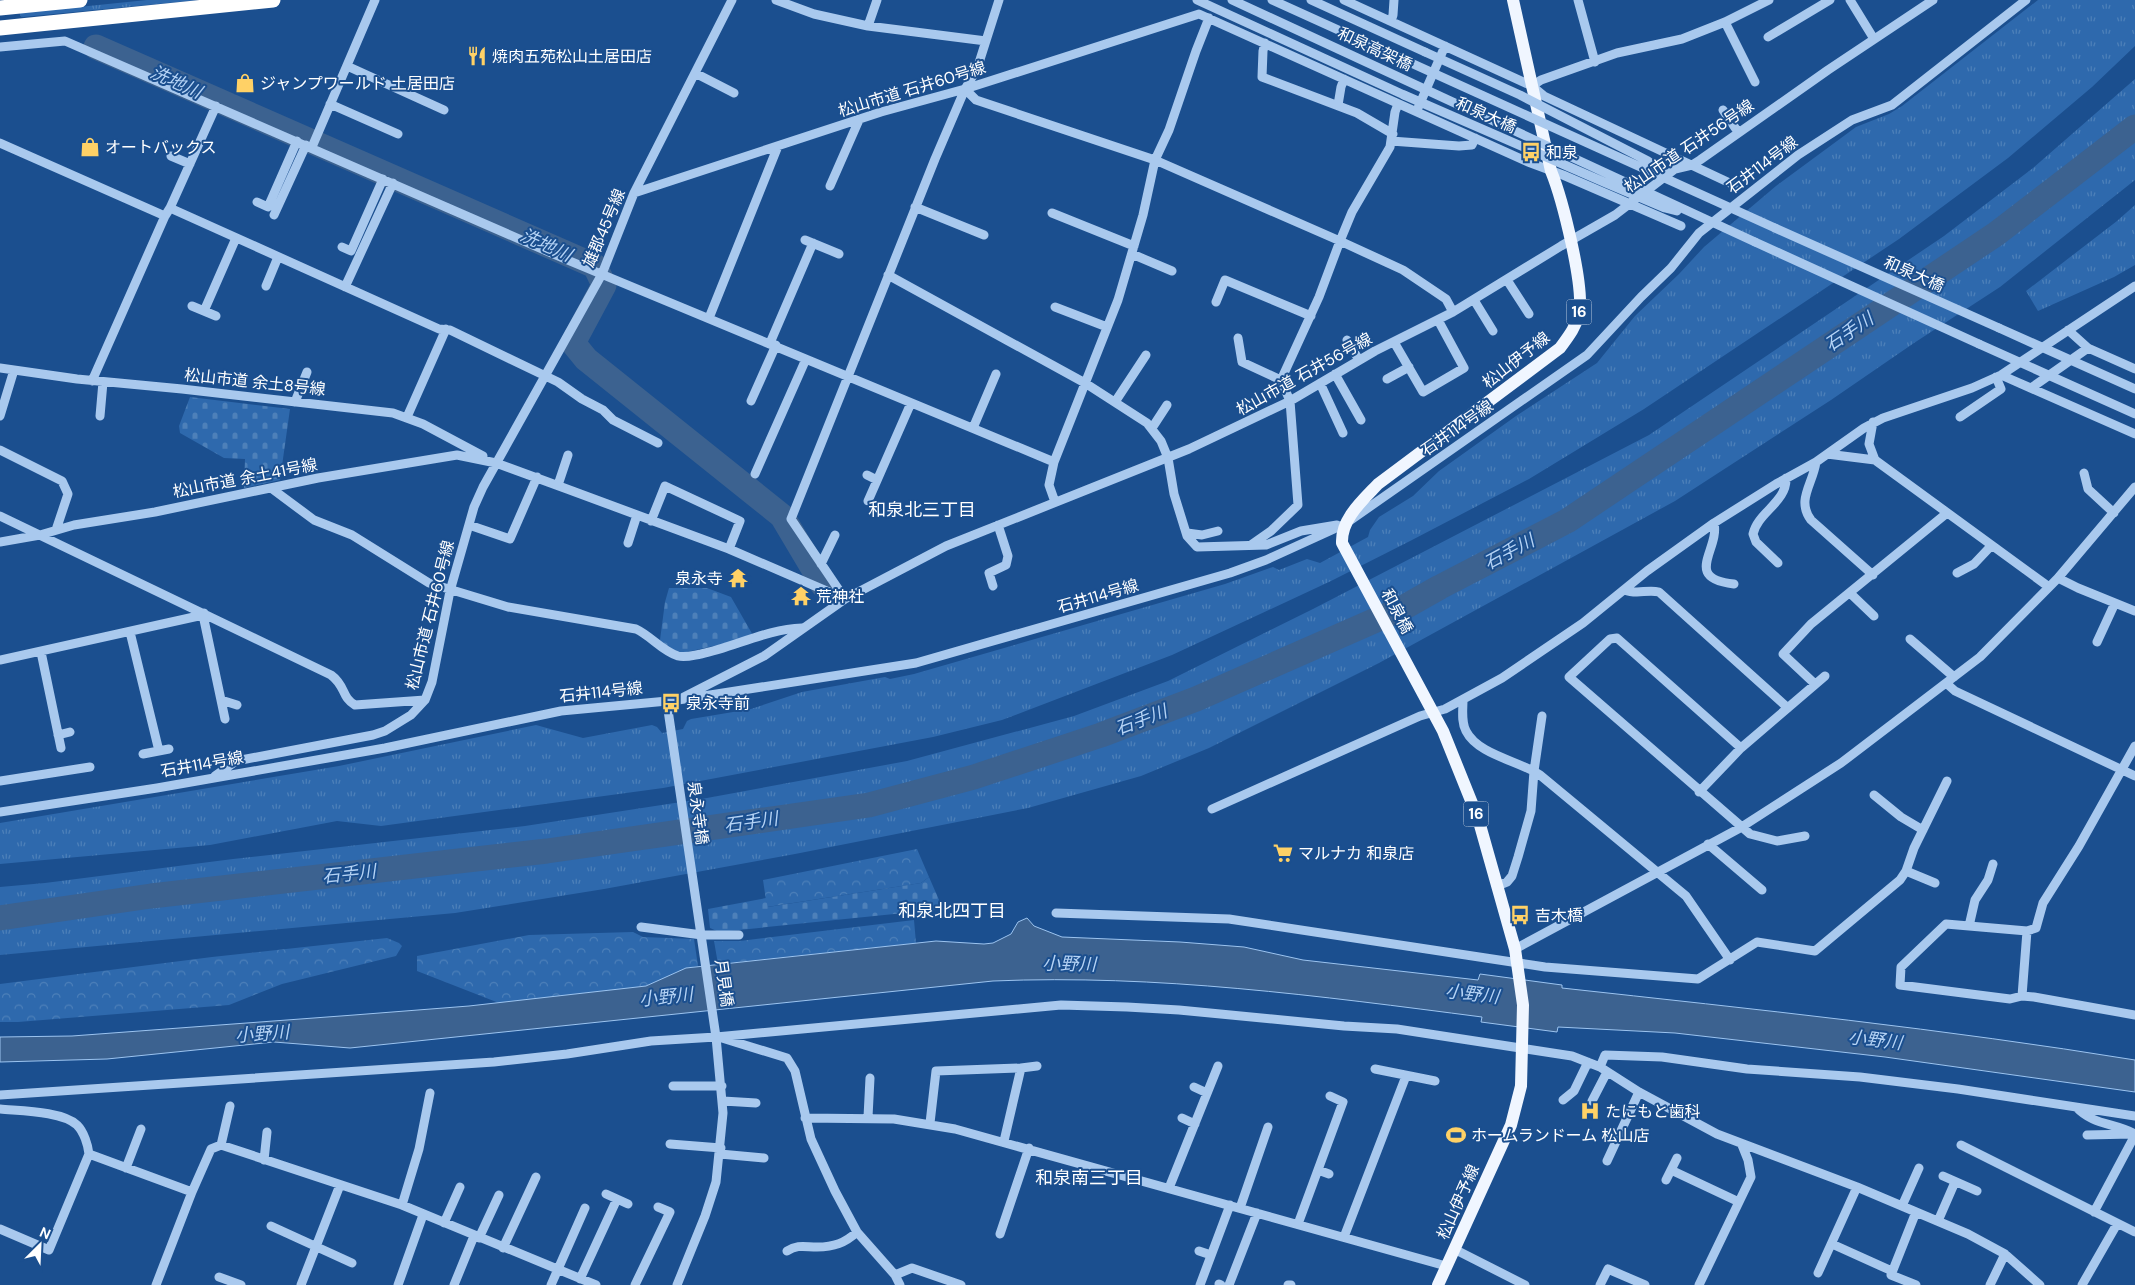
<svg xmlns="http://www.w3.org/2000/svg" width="2135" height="1285" font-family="'DM Sans','Noto Sans JP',sans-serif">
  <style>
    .grass { fill: url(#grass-tufts) }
    .forest { fill: url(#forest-crowns) }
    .cemetery { fill: url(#cemetery-stones) }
    .water { fill: #3c6290; stroke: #9cc4f0 }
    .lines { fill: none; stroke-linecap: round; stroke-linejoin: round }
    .river { stroke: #3c6290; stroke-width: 25 }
    .minor { stroke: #a9c9ee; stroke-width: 9 }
    .major { stroke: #f0f6ff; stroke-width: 12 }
    .highway { stroke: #fff; stroke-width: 15 }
    .minor-bridge { stroke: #a9c9ee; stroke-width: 9 }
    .labels { text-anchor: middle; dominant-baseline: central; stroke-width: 4; stroke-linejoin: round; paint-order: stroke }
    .shield { fill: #1b4f8f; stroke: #bbcadd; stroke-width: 1 }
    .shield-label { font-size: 15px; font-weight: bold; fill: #fff }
    .street-label { font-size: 16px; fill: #fff; stroke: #1b4f8f }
    .poi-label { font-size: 16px; fill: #fff; stroke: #1b4f8f; text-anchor: start }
    .water-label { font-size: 18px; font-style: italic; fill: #b5d3f5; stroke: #1b4f8f }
    .neighbourhood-label { font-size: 18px; fill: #fff; stroke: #1b4f8f }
  </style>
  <defs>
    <pattern id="grass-tufts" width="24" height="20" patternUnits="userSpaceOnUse" patternTransform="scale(1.25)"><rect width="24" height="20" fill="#2e69ad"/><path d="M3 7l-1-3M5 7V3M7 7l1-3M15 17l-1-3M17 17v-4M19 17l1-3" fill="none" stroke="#4d80b9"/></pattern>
    <pattern id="forest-crowns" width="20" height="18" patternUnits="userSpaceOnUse" patternTransform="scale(1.25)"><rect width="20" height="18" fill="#2e69ad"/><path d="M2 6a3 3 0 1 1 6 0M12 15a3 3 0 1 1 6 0" fill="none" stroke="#4d80b9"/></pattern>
    <pattern id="cemetery-stones" width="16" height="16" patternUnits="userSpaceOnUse" patternTransform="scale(1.25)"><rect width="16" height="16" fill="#2e69ad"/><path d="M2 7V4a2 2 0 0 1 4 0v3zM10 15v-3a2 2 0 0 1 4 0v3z" fill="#4d80b9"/></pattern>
  </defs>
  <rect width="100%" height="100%" fill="#1b4f8f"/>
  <path class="grass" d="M147 0H199L23 17 20 16V13Z
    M2038 0H2135V46L2092 87 2008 158 1899 239 1644 409 1529 479 1412 540 1331 581 1172 655 1002 720 933 737 663 788 381 826 337 821 210 845 0 864V823L339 766 536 725 583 738 652 725 657 727 662 733 683 729 687 721 691 719 751 709 802 692 885 677 890 679 914 674 1225 584 1273 567 1279 570 1307 559 1320 563 1368 537 1370 530 1379 517 1413 496 1439 471 1516 416 1597 363 1635 316 1679 274 1704 247 1776 186 1856 127 1889 114 1902 106Z
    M2135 79V180L2000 287 1914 343 1831 400 1675 501 1379 663 1209 748 1141 776 1028 808 795 854 604 889 455 913 0 955V887L45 883 233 859 525 826 707 798 907 761 1074 716 1168 681 1313 609 1649 435 1944 236 2033 168Z
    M2135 205V265L2114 277 2038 311 2026 291 2117 221Z"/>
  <path class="forest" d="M917 849 929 877 921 883 767 907 763 880Z
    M914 920 916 943 718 964 714 941H740Z
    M633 932 643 937 694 939 698 966 686 968 646 986 499 1003 417 971V956L529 935Z
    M387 938 399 943 402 946 396 956 282 984 229 1005 18 1022H0V984L212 957Z"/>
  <path class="cemetery" d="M190 397 290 409 280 480 244 488 245 459 224 458 180 433 179 426Z
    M669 588H707L731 597 754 637 682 653 667 647 660 640 665 602Z
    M929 877 943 909 719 932 710 928 708 909 766 898 768 907 921 883Z"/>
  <path class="water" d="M1027 918 1034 926 1062 937 1180 942 1244 947 1303 960 1478 980 1480 974 1562 985V988C1753 1009 1945 1029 2135 1060V1092L1885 1057 1675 1033 1558 1027 1557 1032 1481 1022 1482 1017C1319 996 1157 974 993 981L350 1048 274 1042 107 1059 0 1062V1037L72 1036 354 1015 469 1006 646 986 686 968 936 941 984 944 993 943 1011 934 1018 922Z"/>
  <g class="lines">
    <path class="river" d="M96 47 595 266 604 285 573 343 586 359 782 516 823 585
      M0 918 151 896 547 851 869 805 974 777 1101 735 1196 699 1401 609 1440 587 1567 521 1996 234 2135 127"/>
    <path class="minor" d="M776 0 814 14 868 26 986 41
      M1197 0 1404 95
      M1311 0 1425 52
      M1344 0 1532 86 1544 96 1734 185
      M1578 0 1595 62
      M1850 0 1874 39
      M1391 21 1393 15 1394 0
      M1725 22 1755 82
      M868 26 877 0
      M1768 37 1830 0
      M1265 43 1263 51 1262 77 1357 113 1393 134
      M0 47 65 41 565 259 1054 462
      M347 66 444 110
      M695 73 734 93
      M1532 86 1541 80 1617 53 1682 39 1725 22 1769 0
      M965 89 976 100 1155 160 1340 241 1403 270 1446 299 1453 312
      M330 104 398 134
      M1338 105 1341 87 1344 79
      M1418 108 1445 46
      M1723 110 1738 132
      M1391 141 1459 146 1472 145 1475 138
      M0 143 165 216 170 208 439 329 450 330 558 382 582 399 603 410 613 420 658 443
      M312 147 375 0
      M171 156 190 164
      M830 186 859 120
      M634 193 881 112 965 89 1199 14 1528 162 1563 175 1681 226
      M257 202 268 207 297 141
      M915 207 984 235
      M170 208 216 106
      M1052 213 1134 246
      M274 215 306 145
      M1775 228 1999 328
      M805 240 839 254
      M1755 242 1979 344
      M342 247 351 251 383 179
      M1132 254 1172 271
      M888 275 1085 383 1147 423 1161 441 1168 458 1174 494 1187 536 1197 547 1266 545 1301 531 1337 525
      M1507 280 1529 314
      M266 286 278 257
      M345 287 393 183
      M1474 300 1493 331
      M1216 302 1225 280 1311 316
      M192 306 216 316
      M1055 307 1107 327
      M204 311 236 238
      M709 318 778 146
      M2068 330 2088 348 2135 369
      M1238 338 1242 362 1281 380
      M1347 340 1359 360
      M1394 342 1423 392 1464 368 1438 320
      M770 343 813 243
      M0 368 77 379 182 389 393 413 423 424 483 456
      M1335 374 1361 420
      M2001 375 2135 434
      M1387 379 1409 367
      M92 381 165 216
      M1320 383 1343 433
      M2031 388 2088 348
      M751 401 776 345
      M295 402 307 372
      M1115 402 1146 355
      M0 416 14 370
      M100 416 103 382
      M407 417 446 329
      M1960 417 2001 389 1996 377
      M1873 422 1869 444 1875 460
      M973 428 996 374
      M1152 428 1167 405
      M0 450 62 481 68 494 56 530
      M1827 454 1875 460 2049 587
      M1816 462C1813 484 1796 500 1811 520L1873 575
      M2084 473 2088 489 2114 513
      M755 474 806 359
      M867 475 877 480
      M558 485 568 455
      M271 488 314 520 352 535 429 583 508 607 636 629C651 636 662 651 678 656 686 658 694 655 701 654 735 647 767 629 802 628
      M868 501 911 403
      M1055 502 1049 485 1054 462 1118 300 1143 215 1155 160 1169 130 1196 51 1209 18
      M0 516 331 675C346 686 341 697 355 705L425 700
      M651 521 665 486 740 521 729 549
      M1714 523C1720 550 1682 578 1734 584
      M469 525 510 539 537 477
      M1187 533 1202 535 1218 531
      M0 542 40 535 74 525 155 512 318 478 457 455 496 463 567 489 729 549 845 599
      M628 543 637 515
      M1251 545 1271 531 1298 505 1290 401 1281 380 1319 297 1340 241 1352 212 1390 147 1395 112 1398 104
      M1778 563 1756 542 1753 534C1758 512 1787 502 1786 478
      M821 564 835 535
      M1957 573 1974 564 1991 546
      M2058 578 2078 588 2135 611
      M993 586 989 573 1006 565 1008 556 998 525
      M1625 590C1637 595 1647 589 1659 592L1788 708
      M1851 594 1874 616
      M845 599 791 519 935 159 965 89 977 69 999 0
      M203 615 225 719
      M130 632 159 751
      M1910 639 1954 677
      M2097 642 2115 603
      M41 652 61 748
      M0 660 203 615 204 613
      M1946 683 1955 691 2135 776
      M1815 684 1783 654 1811 624 1947 513
      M221 700 237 705
      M1463 700C1463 710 1461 722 1466 731 1478 755 1520 761 1540 775L1686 896 1730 960
      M58 735 70 732
      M1741 748 1617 638 1610 639 1569 677 1750 834 1777 841 1805 836
      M143 754 169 749
      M215 776 236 761 373 735 385 731 411 715 425 700 432 682 450 591 474 507 483 487 602 274 634 193 732 0
      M0 781 90 767
      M1699 792 1741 748 1825 676
      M1874 795 1901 817 1923 830
      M1212 809 1420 716 1445 709 1502 678 1583 623 1647 571 1714 523 1776 484 1816 462 1864 428 1883 418 1972 388 2001 375 2135 286
      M0 812 157 788 385 748 561 711 678 700 916 663 1230 573 1266 560 1345 524 1587 355 1641 297 1671 268 1699 233 1798 155 1852 120 1892 105 2026 0
      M1708 844 1762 890
      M1906 871 1935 883
      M1497 886 1507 882 1512 876 1518 857 1531 811 1534 771 1542 716
      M1056 913 1229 919 1545 967 1698 979 1757 942 1815 951 1900 880 1906 871 1914 848 1947 781
      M1969 926 1975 900 1988 880 1993 864
      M641 927 702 935H739
      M2027 931 2036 928 2043 903 2079 846 2135 746
      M1515 949 1740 828 1841 763 1980 657 2058 578 2135 487
      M2022 996 2027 931 1946 924 1901 967 1900 985 2010 999 2022 996 2034 997 2135 1015
      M722 1038 787 1058 795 1071 811 1139 835 1191 857 1232 895 1275 900 1285
      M1600 1067 1605 1055 1662 1057 1747 1069 1860 1077 1958 1089 2135 1116
      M1021 1068 1037 1066
      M1375 1069 1435 1081
      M673 1086H722
      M1194 1087 1207 1093
      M0 1095 494 1062 567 1054 651 1041 716 1037 1061 1005 1127 1007 1179 1010 1344 1026 1397 1029 1572 1056 1600 1067 1639 1092 1717 1134 1857 1187 1968 1234 2005 1254 2040 1285
      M1563 1100 1574 1091 1588 1062
      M723 1101 756 1103
      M1592 1101 1607 1072
      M2076 1107C2094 1126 2113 1122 2135 1134
      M0 1109C20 1111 62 1111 77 1125 84 1132 88 1145 89 1154
      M868 1117 870 1078
      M805 1118 894 1119 955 1129 1446 1266
      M1182 1118 1195 1124
      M930 1123 936 1071 1021 1068 1004 1141
      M2087 1135 2132 1134
      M670 1144 721 1148
      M221 1145 230 1106
      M1961 1145 2135 1232
      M720 1154 764 1158
      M264 1160 267 1132
      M1607 1161 1639 1092
      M126 1168 141 1129
      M1318 1170 1329 1174
      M1671 1170 1739 1202
      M1943 1176 1977 1191
      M1666 1180 1677 1158
      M1169 1188 1218 1066
      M606 1194 628 1204
      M402 1205 419 1149 430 1093
      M1902 1206 1919 1168
      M1240 1208 1268 1127
      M2094 1212 2135 1135
      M1938 1221 1955 1182
      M444 1223 460 1187
      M1298 1224 1343 1102 1330 1096
      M271 1226 352 1263
      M0 1229 49 1250 89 1154 192 1192
      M1000 1234 1029 1148
      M1344 1237 1406 1076
      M479 1238 499 1195
      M1832 1244 1892 1271
      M503 1248 536 1177
      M1454 1249 1525 1285
      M787 1251C798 1244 805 1247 817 1247 834 1247 845 1243 857 1232
      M1199 1251 1211 1255
      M1818 1273 1857 1187
      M895 1275 912 1268 961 1285
      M219 1277 241 1285
      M580 1279 617 1199
      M1219 1284 1221 1285
      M156 1285 192 1192 211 1149 221 1145 402 1205 596 1285
      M301 1285 340 1185
      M398 1285 423 1215
      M454 1285 474 1236
      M551 1285 585 1208
      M635 1285 670 1212 658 1207
      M677 1285 705 1216 716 1182 723 1113 716 1037 668 710 678 700 764 656 845 599 946 546 1189 449 1290 401 1375 351 1453 312 1561 246 1615 215 1675 169 1692 165 1700 160 1828 70 1933 0
      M1200 1285 1230 1205
      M1229 1285 1257 1213
      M1288 1285H1291
      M1600 1285 1608 1269 1645 1285
      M1699 1285 1751 1177 1748 1160 1742 1145
      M1916 1285 1891 1275 1916 1212
      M1990 1285 2005 1254
      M2082 1285 2117 1224"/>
    <path class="major" d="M1438 1285 1511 1125 1521 1086 1523 1005 1515 949 1478 818 1443 731 1342 543C1341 519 1362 501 1378 484L1560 348C1568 337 1576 327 1579 314 1585 287 1562 198 1551 171L1513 0"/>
    <path class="highway" d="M0 8 80 0
      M0 28 273 0"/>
    <path class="minor-bridge" d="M1232 0 1755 242
      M1272 0 1775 228
      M1425 52 1520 95 1648 161 1665 174
      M1404 95 1606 183 1665 208 1677 211
      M1999 328 2135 389
      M1979 344 2135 414"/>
  </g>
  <defs>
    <symbol id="restaurant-bare" viewBox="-9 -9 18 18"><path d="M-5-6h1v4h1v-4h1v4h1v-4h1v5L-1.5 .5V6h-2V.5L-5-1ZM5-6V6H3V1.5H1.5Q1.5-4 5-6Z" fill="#ffd166" stroke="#1b4f8f" stroke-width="2.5" paint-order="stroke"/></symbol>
    <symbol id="shop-bare" viewBox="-9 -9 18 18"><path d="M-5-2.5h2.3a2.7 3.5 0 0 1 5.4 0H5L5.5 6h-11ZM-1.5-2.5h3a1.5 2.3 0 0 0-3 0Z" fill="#ffd166" stroke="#1b4f8f" stroke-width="2.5" paint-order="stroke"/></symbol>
    <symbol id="bus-bare" viewBox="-9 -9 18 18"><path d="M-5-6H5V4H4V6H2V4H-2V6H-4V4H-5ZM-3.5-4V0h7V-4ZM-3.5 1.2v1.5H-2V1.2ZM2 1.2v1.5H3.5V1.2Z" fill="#ffd166" stroke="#1b4f8f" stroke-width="2.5" paint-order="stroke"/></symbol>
    <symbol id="temple-bare" viewBox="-9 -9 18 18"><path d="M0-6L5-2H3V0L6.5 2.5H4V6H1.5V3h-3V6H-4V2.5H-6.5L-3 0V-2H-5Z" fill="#ffd166" stroke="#1b4f8f" stroke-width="2.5" paint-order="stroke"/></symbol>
    <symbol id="supermarket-bare" viewBox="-9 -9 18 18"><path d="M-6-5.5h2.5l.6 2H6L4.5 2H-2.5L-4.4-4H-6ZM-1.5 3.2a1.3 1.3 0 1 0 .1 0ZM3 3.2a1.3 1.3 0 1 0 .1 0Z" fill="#ffd166" stroke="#1b4f8f" stroke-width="2.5" paint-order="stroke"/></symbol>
    <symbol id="hospital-bare" viewBox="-9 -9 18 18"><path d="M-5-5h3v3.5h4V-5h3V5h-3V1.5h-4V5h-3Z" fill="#ffd166" stroke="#1b4f8f" stroke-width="2.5" paint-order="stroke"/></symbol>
    <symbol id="stadium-bare" viewBox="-9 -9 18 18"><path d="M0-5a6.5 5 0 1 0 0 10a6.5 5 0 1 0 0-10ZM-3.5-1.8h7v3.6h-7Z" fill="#ffd166" stroke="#1b4f8f" stroke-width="2.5" paint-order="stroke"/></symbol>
  </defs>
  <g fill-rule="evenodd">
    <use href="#restaurant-bare" x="463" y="42" width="28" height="28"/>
    <use href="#shop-bare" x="231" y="69" width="28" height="28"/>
    <use href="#shop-bare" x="76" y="133" width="28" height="28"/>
    <use href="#bus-bare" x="1517" y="138" width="28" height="28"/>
    <use href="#temple-bare" x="724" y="564" width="28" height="28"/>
    <use href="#temple-bare" x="787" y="582" width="28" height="28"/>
    <use href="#bus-bare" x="657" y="689" width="28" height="28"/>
    <use href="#supermarket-bare" x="1269" y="839" width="28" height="28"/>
    <use href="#bus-bare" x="1506" y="901" width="28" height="28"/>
    <use href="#hospital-bare" x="1576" y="1097" width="28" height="28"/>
    <use href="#stadium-bare" x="1442" y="1121" width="28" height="28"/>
  </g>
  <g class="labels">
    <g class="shield">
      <rect x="1566.5" y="299.5" width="25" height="25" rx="4"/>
      <rect x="1463.5" y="801.5" width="25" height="25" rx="4"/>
    </g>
    <g class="shield-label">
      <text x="1579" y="312">16</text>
      <text x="1476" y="814">16</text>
    </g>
    <g class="street-label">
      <text transform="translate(1375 49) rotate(25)">和泉高架橋</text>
      <text transform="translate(912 89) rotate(-17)">松山市道 石井60号線</text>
      <text transform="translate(1486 115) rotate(24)">和泉大橋</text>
      <text transform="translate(1689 146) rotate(-34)">松山市道 石井56号線</text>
      <text transform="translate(1762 165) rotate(-37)">石井114号線</text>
      <text transform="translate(604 228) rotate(-67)">雄郡45号線</text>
      <text transform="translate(1914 274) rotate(24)">和泉大橋</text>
      <text transform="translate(1516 360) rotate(-38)">松山伊予線</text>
      <text transform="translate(1304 374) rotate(-29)">松山市道 石井56号線</text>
      <text transform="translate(255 382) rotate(6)">松山市道 余土8号線</text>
      <text transform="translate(1457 428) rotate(-35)">石井114号線</text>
      <text transform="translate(245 478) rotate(-11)">松山市道 余土41号線</text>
      <text transform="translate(1098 596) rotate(-16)">石井114号線</text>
      <text transform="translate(1397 611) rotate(62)">和泉橋</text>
      <text transform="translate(430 615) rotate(-76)">松山市道 石井60号線</text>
      <text transform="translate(601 692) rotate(-6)">石井114号線</text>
      <text transform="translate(202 764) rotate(-10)">石井114号線</text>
      <text transform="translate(698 813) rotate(82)">泉永寺橋</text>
      <text transform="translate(724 983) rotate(82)">月見橋</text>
      <text transform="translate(1458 1202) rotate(-66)">松山伊予線</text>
    </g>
    <g class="poi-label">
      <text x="492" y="56">焼肉五苑松山土居田店</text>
      <text x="260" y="83">ジャンプワールド 土居田店</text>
      <text x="105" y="147">オートバックス</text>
      <text x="1546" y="152">和泉</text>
      <text x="723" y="578" text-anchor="end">泉永寺</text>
      <text x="816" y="596">荒神社</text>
      <text x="686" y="703">泉永寺前</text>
      <text x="1298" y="853">マルナカ 和泉店</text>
      <text x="1535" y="915">吉木橋</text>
      <text x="1605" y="1111">たにもと歯科</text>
      <text x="1471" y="1135">ホームランドーム 松山店</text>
    </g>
    <g class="water-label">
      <text transform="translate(176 82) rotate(24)">洗地川</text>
      <text transform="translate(546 245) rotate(24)">洗地川</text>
      <text transform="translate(1849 332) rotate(-34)">石手川</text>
      <text transform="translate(1509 552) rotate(-28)">石手川</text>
      <text transform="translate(1141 720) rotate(-21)">石手川</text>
      <text transform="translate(751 822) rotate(-8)">石手川</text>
      <text transform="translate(349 874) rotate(-6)">石手川</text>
      <text transform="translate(1069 964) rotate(1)">小野川</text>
      <text transform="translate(1472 994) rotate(7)">小野川</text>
      <text transform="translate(666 997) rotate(-6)">小野川</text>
      <text transform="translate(262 1034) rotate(-4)">小野川</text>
      <text transform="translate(1875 1040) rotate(7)">小野川</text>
    </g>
    <g class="neighbourhood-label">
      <text x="922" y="510">和泉北三丁目</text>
      <text x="952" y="911">和泉北四丁目</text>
      <text x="1089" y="1178">和泉南三丁目</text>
    </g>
  </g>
  <g transform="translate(40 1245) rotate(24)" stroke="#1b4f8f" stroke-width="4" paint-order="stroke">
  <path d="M0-4L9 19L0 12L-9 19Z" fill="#ffffff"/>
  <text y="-8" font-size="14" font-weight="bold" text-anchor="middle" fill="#ffffff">N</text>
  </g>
</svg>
